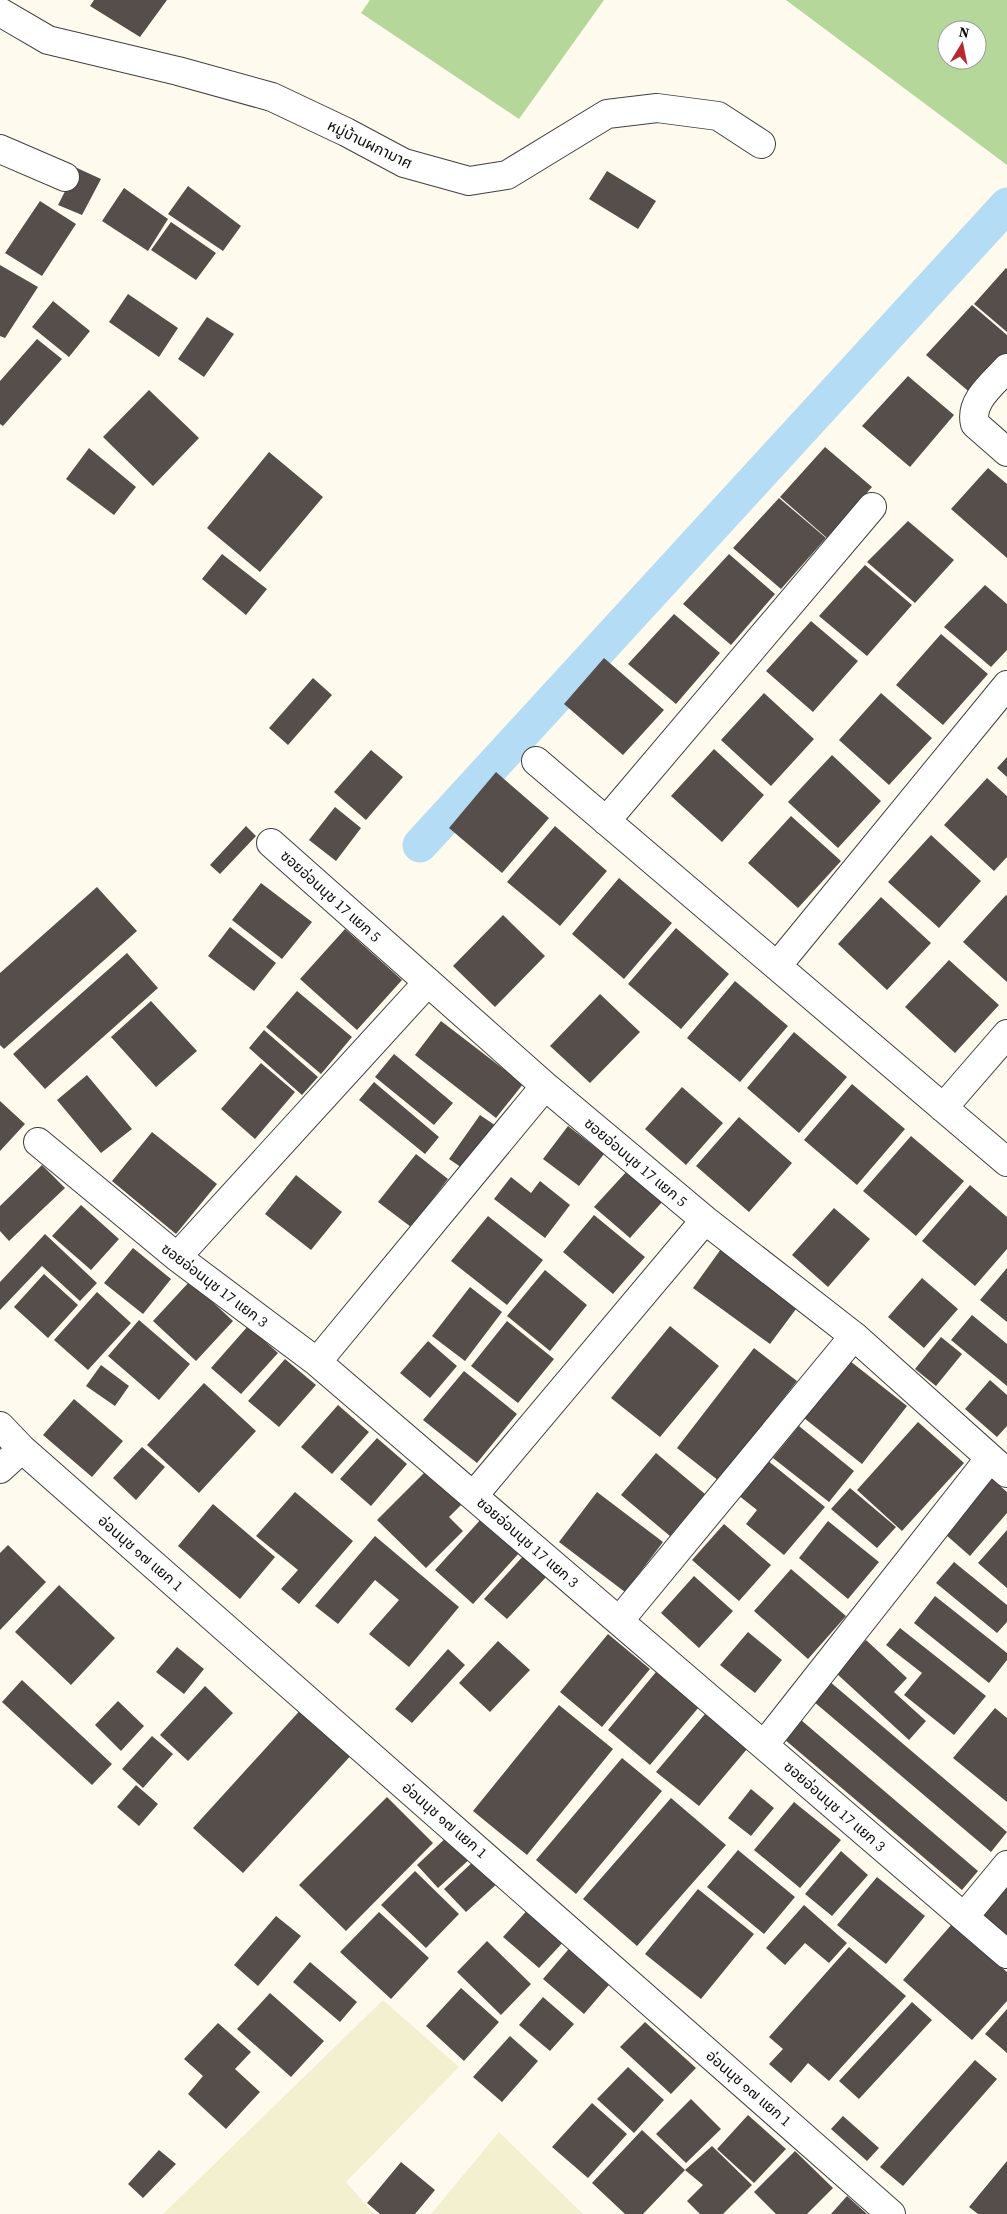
<svg xmlns="http://www.w3.org/2000/svg" width="1007" height="2214" font-family="'Source Serif 4','Noto Sans Thai',serif">
  <style>
    .farmland { fill: #f3f0cf }
    .forest { fill: #b5d799; fill-rule: evenodd }
    .lines { fill: none; stroke-linecap: round; stroke-linejoin: round }
    .canal { stroke: #b4dcf4; stroke-width: 35 }
    .building { fill: #554e4a }
    .street-casing { stroke: #404040; stroke-width: 30 }
    .street { stroke: #fff; stroke-width: 28 }
    .labels { text-anchor: middle; dominant-baseline: central; stroke-width: 5; stroke-linejoin: round; paint-order: stroke }
    .street-label { font-size: 15px; fill: #0d0d0d; stroke: #fff }
  </style>
  <rect width="100%" height="100%" fill="#fefbee"/>
  <path class="farmland" d="M383 2000 459 2067 346 2182 374 2214H163Z
    M499 2132 583 2214H431Z"/>
  <path class="forest" d="M370 0H604L519 119 361 13Z
    M786 0H1007V165ZM947 30H977V60H947Z"/>
  <g class="lines">
    <path class="canal" d="M420 845 1007 205"/>
  </g>
  <path class="building" d="M94 0H167L140 37 90 6Z
    M77 168 101 179 82 215 58 205Z
    M607 171 656 201 638 229 589 199Z
    M188 186 241 226 223 251 168 214Z
    M124 188 168 219 148 251 102 221Z
    M40 201 76 224 42 276 5 253Z
    M171 222 216 253 196 280 151 250Z
    M0 265 38 287 5 338 0 336Z
    M1006 268 1007 269V332L974 304Z
    M128 294 178 328 159 357 109 322Z
    M53 301 90 331 69 357 32 327Z
    M972 305 1007 335V358L974 396 926 355Z
    M207 317 234 334 204 377 178 359Z
    M37 339 62 359 3 426 0 424V381Z
    M908 376 954 415 910 467 862 426Z
    M149 390 199 438 153 486 103 437Z
    M825 447 872 487 827 538 780 497Z
    M89 448 136 487 114 515 66 479Z
    M269 452 323 497 260 572 207 528Z
    M988 468 1007 484V558L951 509Z
    M779 498 826 538 781 589 733 548Z
    M908 521 954 560 915 603 867 562Z
    M222 554 267 589 246 615 202 579Z
    M729 554 775 594 731 645 683 604Z
    M865 565 912 605 867 656 819 616Z
    M985 585 1007 604V650L991 667 944 627Z
    M674 614 720 653 676 704 628 664Z
    M811 621 858 661 813 712 766 671Z
    M941 634 988 674 943 725 896 685Z
    M604 658 664 710 623 755 564 704Z
    M313 678 332 695 288 745 269 728Z
    M764 693 814 739 771 786 721 740Z
    M881 693 932 738 889 785 839 740Z
    M714 749 764 795 722 842 671 796Z
    M371 750 403 777 366 820 334 792Z
    M832 755 881 801 838 848 788 802Z
    M1007 757V777L997 768Z
    M496 772 549 818 502 873 449 828Z
    M987 778 1007 796V857L994 871 944 825Z
    M335 807 361 828 336 861 309 840Z
    M791 816 841 861 798 908 748 863Z
    M246 826 256 836 220 874 210 865Z
    M555 826 607 871 560 926 507 882Z
    M931 835 981 881 939 928 888 882Z
    M619 878 672 923 624 979 572 934Z
    M261 883 312 922 282 959 232 920Z
    M97 887 137 931 4 1049 0 1045V973Z
    M1006 895 1007 896V982L963 942Z
    M881 897 931 943 887 990 838 944Z
    M503 915 545 956 495 1007 453 966Z
    M230 927 276 963 254 991 208 956Z
    M676 928 729 974 681 1029 628 984Z
    M345 929 402 980 357 1030 300 979Z
    M127 953 158 988 45 1089 13 1054Z
    M949 960 999 1005 955 1053 905 1007Z
    M735 981 788 1026 740 1082 687 1038Z
    M297 991 352 1037 321 1074 266 1027Z
    M600 994 640 1032 590 1083 550 1046Z
    M151 1001 197 1051 156 1087 111 1037Z
    M441 1021 523 1084 496 1118 415 1055Z
    M264 1030 318 1077 302 1095 249 1048Z
    M794 1032 847 1077 799 1133 747 1088Z
    M394 1054 453 1103 434 1125 375 1077Z
    M261 1063 295 1092 255 1139 221 1109Z
    M87 1075 132 1129 101 1153 57 1100Z
    M374 1082 439 1137 425 1154 359 1100Z
    M852 1084 905 1129 857 1185 804 1140Z
    M682 1087 723 1123 686 1165 645 1129Z
    M0 1101 25 1124 0 1151Z
    M480 1115 499 1128 468 1172 449 1159Z
    M739 1117 792 1163 749 1212 696 1166Z
    M568 1126 604 1154 579 1186 543 1159Z
    M152 1132 217 1184 176 1234 112 1181Z
    M911 1136 964 1181 916 1236 863 1191Z
    M416 1154 448 1179 411 1227 378 1202Z
    M42 1165 65 1188 9 1241 0 1231V1206Z
    M628 1170 663 1201 630 1238 594 1207Z
    M296 1175 342 1212 311 1250 265 1214Z
    M511 1177 531 1193 540 1181 570 1205 545 1238 494 1199Z
    M970 1185 1007 1217V1249L975 1286 922 1241Z
    M81 1205 119 1239 91 1270 52 1236Z
    M834 1208 870 1239 828 1287 792 1255Z
    M594 1215 645 1257 613 1294 563 1252Z
    M488 1216 543 1260 507 1305 451 1261Z
    M45 1234 97 1283 80 1301 42 1266 0 1310V1282Z
    M133 1248 171 1279 143 1314 104 1283Z
    M721 1249 799 1305 770 1344 693 1288Z
    M1007 1268V1322L980 1300Z
    M545 1270 587 1305 550 1351 507 1316Z
    M44 1274 78 1305 48 1338 14 1307Z
    M922 1278 958 1309 924 1348 888 1317Z
    M190 1281 233 1321 196 1361 153 1321Z
    M470 1287 502 1312 465 1361 432 1336Z
    M97 1292 131 1323 88 1370 54 1340Z
    M972 1315 1007 1344V1386L951 1340Z
    M139 1320 190 1364 159 1400 108 1356Z
    M507 1321 554 1359 518 1403 471 1366Z
    M248 1326 278 1353 241 1394 211 1368Z
    M670 1326 719 1366 660 1437 611 1398Z
    M941 1337 962 1354 936 1386 915 1369Z
    M428 1341 457 1366 430 1398 400 1373Z
    M754 1348 797 1381 719 1481 677 1448Z
    M285 1359 316 1385 279 1427 248 1401Z
    M850 1361 907 1406 862 1464 804 1418Z
    M101 1365 129 1386 115 1406 86 1386Z
    M464 1371 517 1414 477 1463 423 1420Z
    M990 1380 1007 1395V1426L997 1437 965 1409Z
    M204 1383 256 1431 199 1493 147 1445Z
    M74 1399 123 1441 92 1477 43 1435Z
    M338 1405 369 1432 332 1474 301 1447Z
    M918 1422 964 1463 902 1531 857 1490Z
    M799 1426 854 1471 829 1502 773 1458Z
    M377 1438 407 1464 371 1506 340 1479Z
    M142 1447 165 1467 136 1500 113 1478Z
    M656 1453 705 1494 670 1536 621 1495Z
    M767 1460 825 1507 784 1555 746 1524 757 1510 738 1495Z
    M427 1470 462 1504 449 1517 463 1531 426 1568 377 1520Z
    M992 1479 1007 1492V1513L970 1556 945 1534Z
    M850 1488 896 1527 877 1548 831 1509Z
    M295 1492 353 1541 299 1604 281 1589 298 1570 256 1536Z
    M597 1492 663 1542 625 1592 559 1542Z
    M213 1504 275 1557 240 1599 178 1546Z
    M482 1518 520 1552 473 1604 435 1570Z
    M828 1521 879 1562 848 1599 799 1558Z
    M724 1524 771 1565 739 1601 692 1560Z
    M1007 1530V1588L978 1563Z
    M375 1536 459 1607 409 1667 369 1634 399 1600 375 1580 338 1624 315 1606Z
    M8 1545 46 1582 0 1630V1553Z
    M525 1554 548 1575 507 1619 484 1599Z
    M954 1562 1007 1605V1622L997 1633 936 1583Z
    M791 1569 846 1616 808 1659 754 1611Z
    M694 1576 733 1611 699 1648 661 1613Z
    M59 1585 115 1638 71 1685 15 1632Z
    M935 1596 1007 1653V1660L989 1683 914 1623Z
    M900 1628 986 1696 954 1735 904 1695 922 1673 886 1645Z
    M748 1632 782 1660 755 1693 720 1665Z
    M608 1634 650 1669 602 1727 560 1692Z
    M866 1640 907 1678 894 1692 926 1721 909 1740 836 1673Z
    M498 1641 530 1670 490 1712 459 1683Z
    M177 1647 204 1669 184 1694 156 1672Z
    M448 1649 465 1665 412 1723 395 1709Z
    M656 1672 699 1707 650 1765 608 1730Z
    M22 1680 112 1764 92 1785 2 1702Z
    M829 1681 1007 1832 991 1852 813 1701Z
    M205 1686 233 1713 188 1761 160 1735Z
    M118 1701 144 1726 121 1751 95 1725Z
    M305 1705 355 1751 243 1873 193 1828Z
    M559 1705 613 1749 527 1855 473 1811Z
    M995 1708 1007 1718V1802L953 1758Z
    M705 1714 747 1749 699 1806 656 1772Z
    M801 1720 978 1871 962 1890 784 1739Z
    M152 1736 173 1754 143 1788 122 1769Z
    M622 1758 662 1791 576 1894 536 1860Z
    M136 1785 158 1804 139 1826 117 1807Z
    M751 1789 774 1808 751 1836 728 1818Z
    M387 1797 433 1843 346 1931 299 1885Z
    M671 1798 726 1845 637 1946 583 1899Z
    M794 1802 841 1840 800 1888 754 1850Z
    M450 1834 472 1857 438 1888 417 1865Z
    M738 1850 795 1897 764 1934 707 1887Z
    M841 1851 868 1875 832 1916 805 1894Z
    M477 1858 499 1882 466 1912 444 1889Z
    M415 1871 459 1914 426 1948 381 1905Z
    M877 1877 925 1916 886 1964 837 1925Z
    M1007 1888V1938L982 1916Z
    M698 1889 754 1934 701 1999 645 1954Z
    M804 1905 847 1943 829 1963 805 1943 785 1965 766 1948Z
    M531 1906 567 1938 539 1968 503 1937Z
    M379 1912 429 1958 391 1999 340 1952Z
    M276 1916 301 1936 258 1986 234 1965Z
    M952 1924 1007 1972V2001L972 2040 903 1980Z
    M487 1941 531 1984 501 2015 457 1972Z
    M573 1944 614 1979 584 2014 543 1979Z
    M849 1947 906 1996 829 2081 808 2063 791 2083 769 2064 783 2049 769 2037Z
    M310 1962 357 2002 340 2022 293 1982Z
    M461 1988 499 2022 464 2061 426 2026Z
    M270 1993 324 2041 291 2077 237 2029Z
    M543 1997 574 2024 550 2051 519 2025Z
    M912 2002 932 2020 859 2099 839 2081Z
    M1007 2009V2053L985 2034Z
    M645 2022 696 2068 671 2094 620 2047Z
    M218 2023 251 2052 235 2069 260 2092 226 2129 188 2094 203 2076 184 2059Z
    M510 2036 538 2061 502 2102 473 2077Z
    M975 2060 997 2079 903 2186 880 2167Z
    M628 2067 664 2100 634 2133 597 2099Z
    M691 2099 721 2129 686 2163 656 2134Z
    M592 2103 627 2134 588 2178 552 2147Z
    M748 2115 786 2149 754 2183 717 2149Z
    M843 2116 879 2148 867 2161 831 2129Z
    M642 2130 685 2170 643 2214H625L592 2183Z
    M712 2146 752 2185 723 2214H700L687 2201 703 2185 685 2170Z
    M159 2150 176 2164 143 2198 128 2184Z
    M795 2151 833 2188 807 2214H776L754 2192Z
    M1007 2161V2214H978L969 2207Z
    M401 2162 435 2190 415 2214H380L367 2203Z
    M847 2196 867 2214H831Z"/>
  <g class="lines">
    <defs>
      <path id="street" d="M0 12 48 40 178 71 272 97 346 132 404 163 469 181 507 175 607 114 657 108 718 116 761 144
        M0 149 65 177
        M1007 368C994 383 969 401 975 424L1007 452
        M536 761 1007 1162
        M606 821 872 507
        M271 843 545 1086 705 1220 854 1336 1007 1473
        M777 966 1007 685
        M943 1108 1007 1034
        M38 1142 177 1257 317 1362 1007 1954
        M177 1257 428 982
        M317 1362 545 1086
        M0 1426 22 1449 891 2214
        M0 1469 22 1449
        M474 1495 705 1220
        M619 1621 854 1336
        M764 1745 990 1458
        M964 1917 1007 1865"/>
    </defs>
    <use href="#street" class="street-casing"/>
    <use href="#street" class="street"/>
  </g>
  <g class="labels">
    <g class="street-label">
      <text transform="translate(370 144) rotate(26)">หมู่บ้านผกามาศ</text>
      <text transform="translate(331 896) rotate(42)">ซอยอ่อนนุช 17 แยก 5</text>
      <text transform="translate(636 1162) rotate(40)">ซอยอ่อนนุช 17 แยก 5</text>
      <text transform="translate(215 1285) rotate(37)">ซอยอ่อนนุช 17 แยก 3</text>
      <text transform="translate(528 1542) rotate(41)">ซอยอ่อนนุช 17 แยก 3</text>
      <text transform="translate(141 1553) rotate(41)">อ่อนนุช ๑๗ แยก 1</text>
      <text transform="translate(835 1806) rotate(41)">ซอยอ่อนนุช 17 แยก 3</text>
      <text transform="translate(445 1820) rotate(41)">อ่อนนุช ๑๗ แยก 1</text>
      <text transform="translate(749 2088) rotate(41)">อ่อนนุช ๑๗ แยก 1</text>
    </g>
  </g>
  <g transform="translate(962 45) rotate(10)"><circle r="24" fill="#ffffff" stroke="#9e9e9e"/>
  <path d="M0-4L9 19L0 12L-9 19Z" fill="#b82a31"/>
  <text y="-8" font-size="14" font-weight="bold" text-anchor="middle" fill="#0d0d0d">N</text>
  </g>
</svg>
